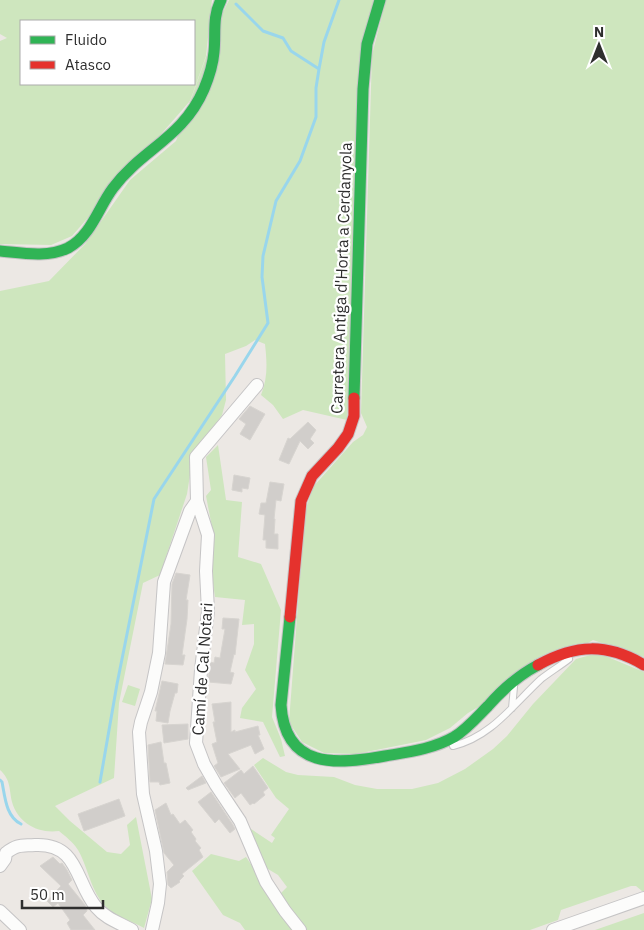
<svg xmlns="http://www.w3.org/2000/svg" width="644" height="930" font-family="'IBM Plex Sans',sans-serif">
  <style>
    .green { fill: #cee6be; fill-rule: evenodd }
    .lines { fill: none; stroke-linecap: round; stroke-linejoin: round }
    .stream { stroke: #99d6ec; stroke-width: 3 }
    .building { fill: #d1cecb; stroke: #d7d4d0 }
    .lane-casing { stroke: #c5c4c5; stroke-width: 8 }
    .street-casing { stroke: #c5c4c5; stroke-width: 14 }
    .fast-casing { stroke: #c5c4c5; stroke-width: 13 }
    .jam-casing { stroke: #c5c4c5; stroke-width: 13 }
    .lane { stroke: #fcfcfb; stroke-width: 6 }
    .street { stroke: #fcfcfb; stroke-width: 12 }
    .fast { stroke: #30b455; stroke-width: 11 }
    .jam { stroke: #e5322d; stroke-width: 11 }
    .labels { text-anchor: middle; dominant-baseline: central; stroke-width: 4.5; stroke-linejoin: round; paint-order: stroke }
    .street-label { font-size: 16px; fill: #2e2e2e; stroke: #fff }
  </style>
  <rect width="100%" height="100%" fill="#ece8e4"/>
  <path class="green" d="M0 0H212L206 56 190 101 72 236 51 245 0 244V41L7 38 0 34ZM21 21H194V84H21Z
    M229 0H374L347 420 303 410 283 419 273 405 261 395C268 378 267 362 265 344L255 340 246 346 225 354 226 400 222 415 193 456 187 494 160 575 143 583 119 703 114 778 55 806 70 821 107 852 121 854 130 845 127 825 136 817 152 899 144 928C134 922 115 916 107 908 90 891 89 869 78 850 73 842 65 836 59 831 38 834 18 823 12 802 9 789 11 780 0 770V291L49 281 85 244 130 180 176 141 220 18Z
    M386 0H644V657L593 640 468 713 450 728 426 740 356 754 324 753 302 742 289 722 305 512 313 487 353 442 363 435 367 427 361 413 372 55Z
    M218 445 226 500 242 502 238 557 261 564 281 610 272 717 281 739 285 756 280 757 263 722 240 718 242 708 256 689 245 670 254 644V624L242 625 245 600 215 597 211 569 212 527 206 496 211 490 206 457Z
    M598 653 644 672V891H642L636 886H631L561 910 558 920 530 930H306L297 919 280 894 287 887 278 875 263 866 245 825 272 843 275 838 271 835 289 809 276 798 254 765 263 758 286 772 298 775 334 777 355 785 377 789H412L438 783 465 769 493 749 507 736 533 704 576 659Z
    M128 685 140 689 135 706 122 702Z
    M211 854 239 861 246 857 296 930H245L240 923 223 915 192 871Z
    M644 913V930H595Z"/>
  <g class="lines">
    <path class="stream" d="M236 4 263 31 283 38 291 51 319 69
      M0 780 2 782C5 797 6 817 21 824
      M100 782 117 684 154 499 235 376 268 323 262 277 263 256 276 201 300 161 316 117V88L319 69 324 42 339 0"/>
  </g>
  <path class="building" d="M250 406 265 414 250 440 240 434 246 424 239 419Z
    M308 422 316 430 310 439 314 443 308 449 300 441 289 464 279 460 288 438 290 439Z
    M234 475 250 478 248 489 242 488V492L232 490Z
    M270 482 284 484 281 501 276 500 274 519H275L274 534H278V549L266 548V540H263L265 515 259 514 261 503H266Z
    M176 573 190 575 186 600H188L187 619 182 655H185L183 665 165 664 171 624 172 584Z
    M223 618 239 619 235 655 234 654 230 672 234 673 231 684 208 682 210 662 214 663 215 657 220 658 225 629H222Z
    M162 681 178 684 177 693H175L170 711 168 723 156 721 157 711H155Z
    M231 702V732L235 730V732L258 726 260 735H258L264 749 255 754 251 745 228 754 240 769 221 777 214 766 218 763 212 744 217 742 213 722H215L212 704Z
    M188 724V739L164 743 162 725Z
    M161 742 164 763H166L170 783 160 785 159 782H150L148 745Z
    M253 766 268 788 263 792 265 795 254 804 253 803 250 805 241 793 235 798 224 783 241 770 244 774Z
    M202 776 206 783 188 790 186 788Z
    M211 792 233 825 235 829 230 833 219 819 215 823 198 802Z
    M119 799 125 816 84 831 78 814Z
    M166 803 171 815 173 814 180 824 185 820 193 830 191 832 196 839 195 841 201 848 199 850 203 857 182 874 184 876 179 881 180 882 171 888 168 885 167 872 174 865 164 853 155 810Z
    M53 857 60 864 62 863 67 870 72 880 68 884 85 905 87 911 83 915 95 930H71L67 923 70 920 58 903 53 907 47 901 61 886 40 866Z"/>
  <g class="lines">
    <defs>
      <path id="lane" d="M512 708 514 687
        M453 746C491 737 513 705 541 679 550 672 560 666 569 659"/>
      <path id="street" d="M197 501 208 535 206 571 208 611 201 670 196 743 204 764 216 785 240 821 266 882 285 911 300 930
        M6 853C18 844 21 846 35 845 79 843 75 882 96 907 106 919 120 923 132 930
        M0 866 5 859 6 853
        M0 911 20 930
        M152 930 158 903 160 884 156 851 143 794 139 732 141 722 151 692 159 653 164 582 190 511 197 501 196 457 257 385
        M553 930 644 898"/>
      <path id="fast" d="M0 251C22 253 47 258 68 248 91 236 98 208 113 188 142 149 183 138 204 89 209 77 213 64 214 52 216 34 212 17 221 0
        M354 398 363 89 367 44 380 0
        M290 617 281 705C285 769 336 765 385 756 408 752 433 749 454 737 467 729 477 717 488 706 502 690 519 675 538 665"/>
      <path id="jam" d="M290 617 301 501 312 476 338 448 348 434 354 416V398
        M538 665C576 644 607 643 644 665"/>
    </defs>
    <use href="#lane" class="lane-casing"/>
    <use href="#street" class="street-casing"/>
    <use href="#fast" class="fast-casing"/>
    <use href="#jam" class="jam-casing"/>
    <use href="#lane" class="lane"/>
    <use href="#street" class="street"/>
    <use href="#fast" class="fast"/>
    <use href="#jam" class="jam"/>
  </g>
  <g class="labels">
    <g class="street-label">
      <text transform="translate(341 278) rotate(-88)">Carretera Antiga d'Horta a Cerdanyola</text>
      <text transform="translate(202 669) rotate(-86)">Camí de Cal Notari</text>
    </g>
  </g>
  <rect x="20" y="20" width="175" height="65" fill="#ffffff" stroke="#ababab"/>
  <rect x="30" y="36" width="25" height="8" fill="#30b455" stroke="#ababab"/>
  <text x="65" y="45" font-size="15" fill="#2e2e2e">Fluido</text>
  <rect x="30" y="61" width="25" height="8" fill="#e5322d" stroke="#ababab"/>
  <text x="65" y="70" font-size="15" fill="#2e2e2e">Atasco</text>
  <g transform="translate(599 45)" stroke="#ffffff" stroke-width="4" paint-order="stroke">
  <path d="M0-4L9 19L0 12L-9 19Z" fill="#2e2e2e"/>
  <text y="-8" font-size="14" font-weight="bold" text-anchor="middle" fill="#2e2e2e">N</text>
  </g>
  <path d="M22 900v8h81v-8" fill="none" stroke="#2e2e2e" stroke-width="2.5"/>
  <text x="30" y="900" font-size="15" fill="#2e2e2e" stroke="#ffffff" stroke-width="4" paint-order="stroke">50 m</text>
</svg>
